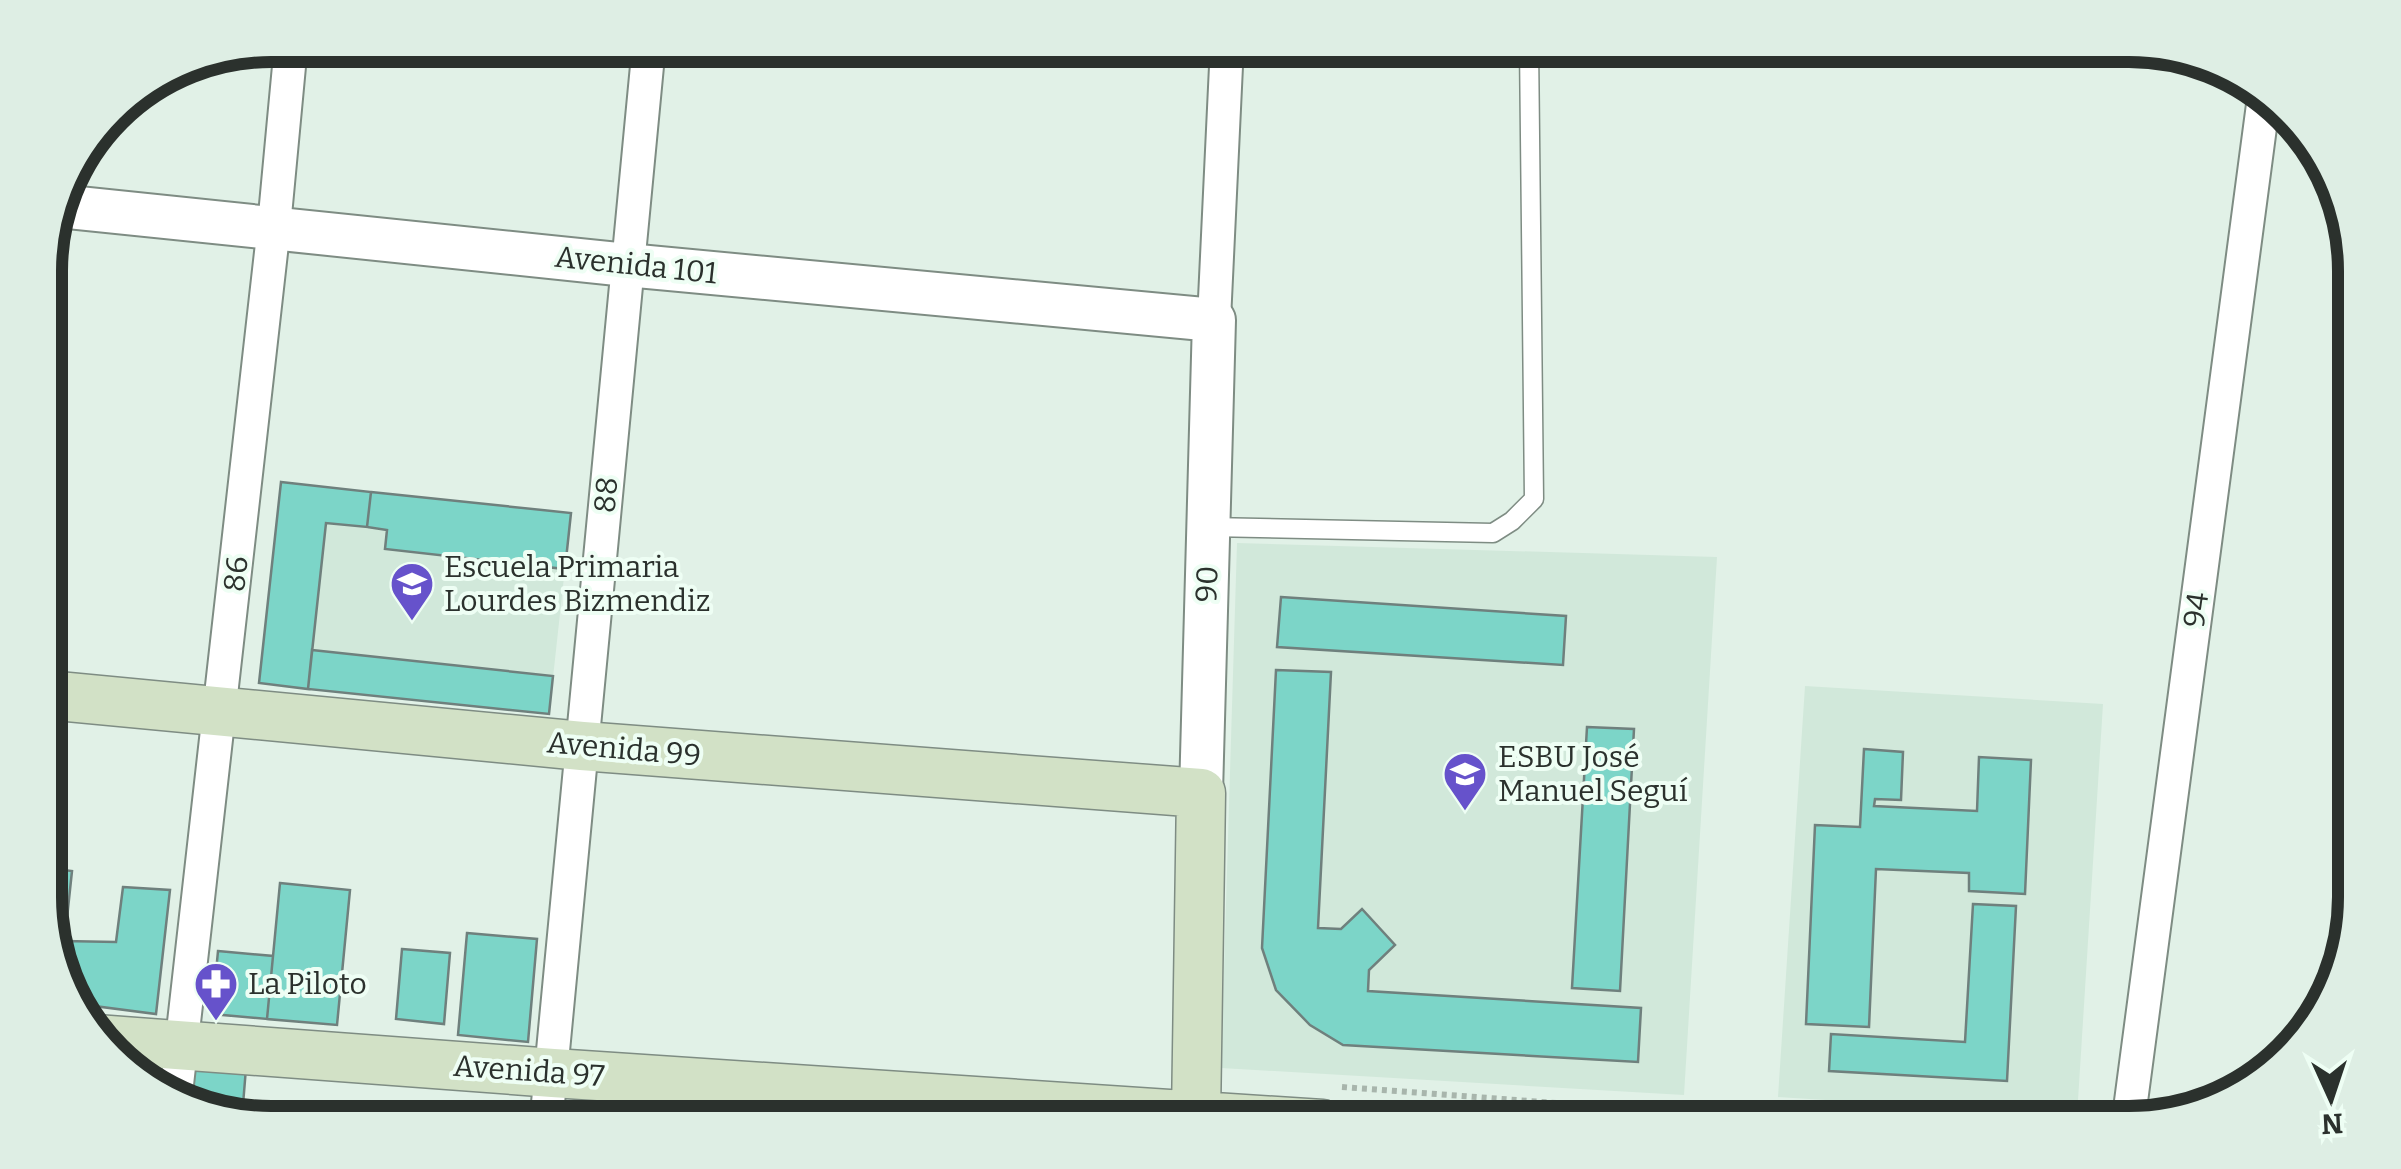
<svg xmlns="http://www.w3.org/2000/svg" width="2401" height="1169" font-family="Bitter,serif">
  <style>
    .built { fill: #d1e8da }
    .building { fill: #7cd5c8; stroke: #6f807d; stroke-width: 2.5 }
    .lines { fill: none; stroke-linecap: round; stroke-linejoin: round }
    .service-casing { stroke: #7e8c83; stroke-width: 21 }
    .minor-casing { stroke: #7e8c83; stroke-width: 36 }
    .tertiary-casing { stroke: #7e8c83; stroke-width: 46 }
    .secondary-casing { stroke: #7e8c83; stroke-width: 51 }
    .path { stroke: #a8b5ac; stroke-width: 6; stroke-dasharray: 5 5; stroke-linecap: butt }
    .service { stroke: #fff; stroke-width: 18 }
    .minor { stroke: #fff; stroke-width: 32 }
    .tertiary { stroke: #fff; stroke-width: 42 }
    .secondary { stroke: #d2e1c6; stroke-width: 48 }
    .labels { text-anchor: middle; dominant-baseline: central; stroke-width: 8; stroke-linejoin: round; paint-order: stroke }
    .street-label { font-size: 30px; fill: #2b312d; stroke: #eefef4 }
    .poi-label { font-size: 30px; fill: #2b312d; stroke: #eefef4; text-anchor: start }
    .rim { fill: none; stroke: #2b312d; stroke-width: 12 }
  </style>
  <rect width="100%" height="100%" fill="#e1f1e7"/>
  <path class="built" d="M281 482 571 513 549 714 259 683Z
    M1237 543 1717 557 1684 1095 1221 1068Z
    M1805 686 2103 704 2077 1116 1778 1097Z"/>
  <path class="building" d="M281 482 371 492 367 527 326 523 308 689 259 683Z
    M371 492 571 513 565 569 385 549 387 530 367 527Z
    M1281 597 1566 616 1563 665 1277 647Z
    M312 650 553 676 549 714 308 689Z
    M1276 670 1331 672 1318 928 1341 929 1362 909 1395 945 1369 970 1368 991 1641 1008 1638 1062 1343 1045 1310 1025 1276 990 1262 948Z
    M1587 727 1634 729 1620 991 1572 988Z
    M1864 749 1903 752 1901 800 1875 799 1874 806 1977 811 1979 757 2031 760 2025 894 1969 891V873L1876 869 1869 1027 1806 1024 1815 825 1860 827Z
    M47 868 72 871 62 965 47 928Z
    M280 883 350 890 337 1025 267 1019Z
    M123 887 170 890 156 1014 79 1004 62 965 64 941 116 942Z
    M1973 904 2016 906 2007 1081 1829 1071 1831 1034 1965 1042Z
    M467 933 537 939 528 1042 458 1035Z
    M402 949 450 953 444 1024 396 1019Z
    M218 951 273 956 267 1019 212 1014Z
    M195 1064 246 1068 242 1117 191 1105Z"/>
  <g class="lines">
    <defs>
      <path id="service" d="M1209 527 1493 533 1512 521 1534 499 1529 45"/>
      <path id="minor" d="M1214 320 1227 45
        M175 1102 274 226 291 45
        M546 1124 649 45
        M2128 1124 2264 97"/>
      <path id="tertiary" d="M59 206 627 265 1214 320 1201 793"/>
      <path id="secondary" d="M47 695 582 746 1201 793 1196 1116
        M96 1039 553 1073 1322 1124"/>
    </defs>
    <use href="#service" class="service-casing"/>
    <use href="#minor" class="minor-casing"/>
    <use href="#tertiary" class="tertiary-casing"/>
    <use href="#secondary" class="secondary-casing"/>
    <path class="path" d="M1342 1087 1663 1111"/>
    <use href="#service" class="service"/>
    <use href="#minor" class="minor"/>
    <use href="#tertiary" class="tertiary"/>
    <use href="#secondary" class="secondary"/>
  </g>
  <defs>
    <symbol id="school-pin" viewBox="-11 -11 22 30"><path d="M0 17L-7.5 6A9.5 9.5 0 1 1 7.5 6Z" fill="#6652cb" stroke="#eefef4"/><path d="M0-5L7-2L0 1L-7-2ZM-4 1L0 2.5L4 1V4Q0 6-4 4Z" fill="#fff"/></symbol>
    <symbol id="pharmacy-pin" viewBox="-11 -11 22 30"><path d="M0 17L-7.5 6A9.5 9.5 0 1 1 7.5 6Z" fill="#6652cb" stroke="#eefef4"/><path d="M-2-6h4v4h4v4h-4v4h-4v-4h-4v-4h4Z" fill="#fff"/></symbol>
  </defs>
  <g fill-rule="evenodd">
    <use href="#school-pin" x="387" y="559" width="50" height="68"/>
    <use href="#school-pin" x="1440" y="749" width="50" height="68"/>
    <use href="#pharmacy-pin" x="191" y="959" width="50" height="68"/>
  </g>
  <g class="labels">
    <g class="street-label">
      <text transform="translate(636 265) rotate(6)">Avenida 101</text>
      <text transform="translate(606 495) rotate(-85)">88</text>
      <text transform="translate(236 574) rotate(-84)">86</text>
      <text transform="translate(1207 584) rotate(-88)">90</text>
      <text transform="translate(2196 610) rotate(-82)">94</text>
      <text transform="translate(624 749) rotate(5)">Avenida 99</text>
      <text transform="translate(529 1071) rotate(4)">Avenida 97</text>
    </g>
    <g class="poi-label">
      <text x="444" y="567">Escuela Primaria<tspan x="444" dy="34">Lourdes Bizmendiz</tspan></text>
      <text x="1498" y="757">ESBU José<tspan x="1498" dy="34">Manuel Seguí</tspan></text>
      <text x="248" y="984">La Piloto</text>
    </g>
  </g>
  <path d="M0 0H2401V1169H0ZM271 62H2129A209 209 0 0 1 2338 271V897A209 209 0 0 1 2129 1106H271A209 209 0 0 1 62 897V271A209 209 0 0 1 271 62Z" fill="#deeee4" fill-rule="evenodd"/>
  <path class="rim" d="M271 62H2129A209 209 0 0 1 2338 271V897A209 209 0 0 1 2129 1106H271A209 209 0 0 1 62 897V271A209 209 0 0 1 271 62Z"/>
  <g transform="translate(2331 1099) rotate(177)" stroke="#eefef4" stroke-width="8" paint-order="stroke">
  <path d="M0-8L18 38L0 25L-18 38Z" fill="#2b312d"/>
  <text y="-15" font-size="28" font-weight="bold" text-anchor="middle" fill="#2b312d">N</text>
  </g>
</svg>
